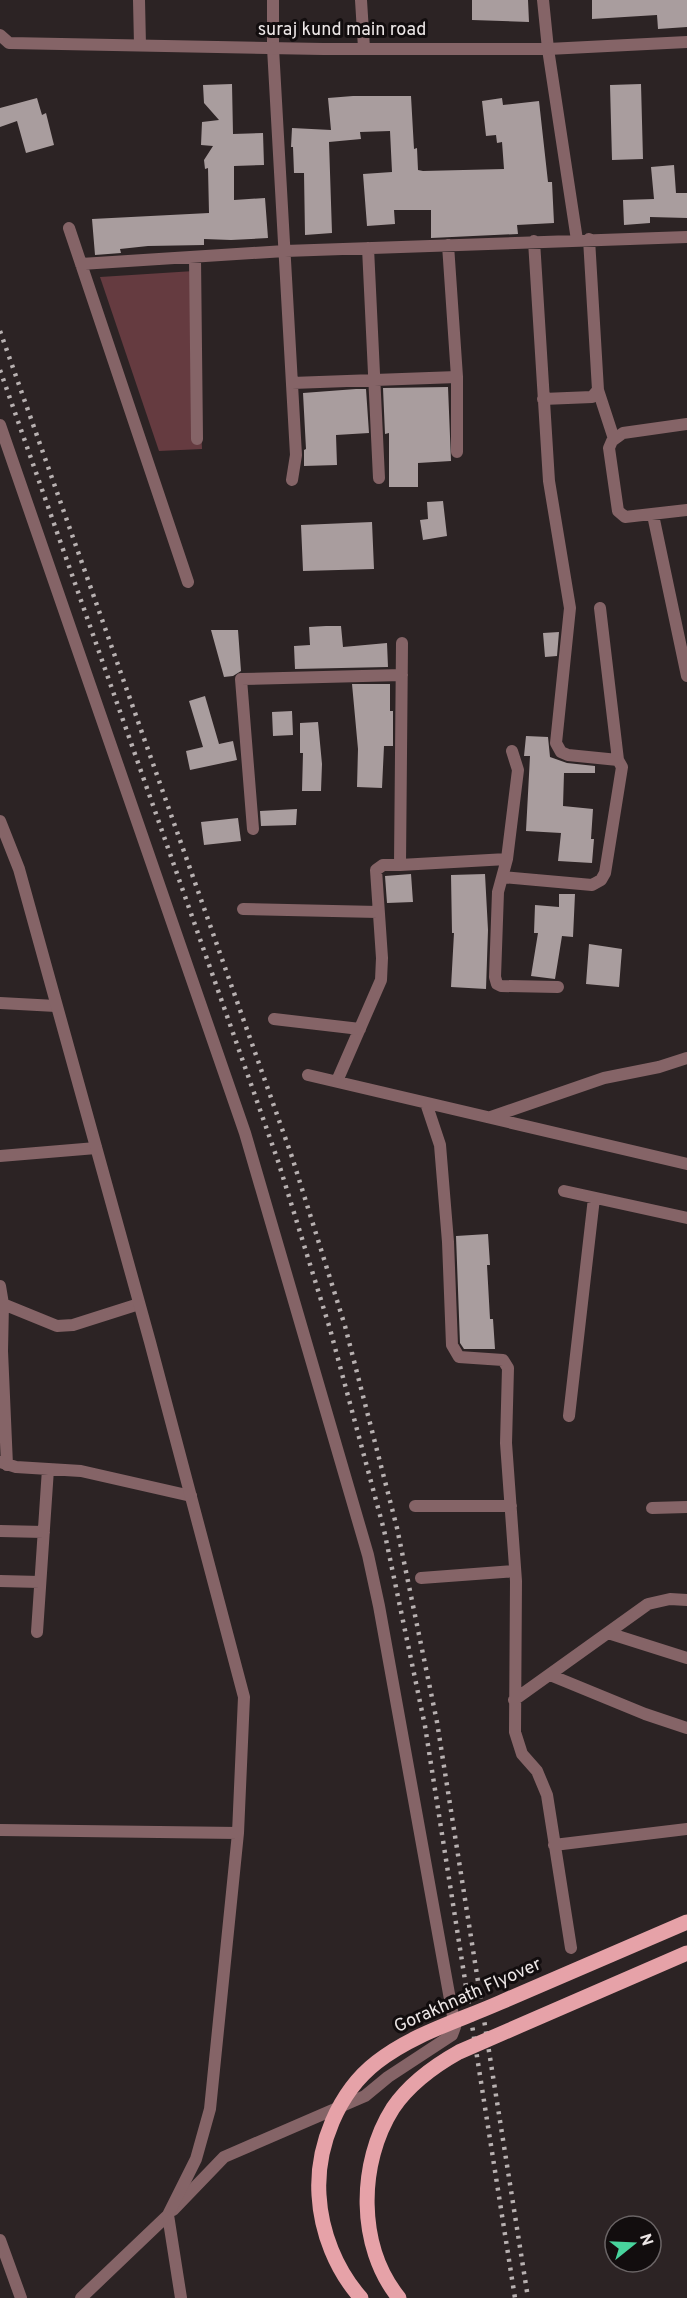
<svg xmlns="http://www.w3.org/2000/svg" width="687" height="2298" font-family="Overpass,sans-serif">
  <style>
    .green { fill: #653b40 }
    .building { fill: #a99d9e }
    .lines { fill: none; stroke-linecap: round; stroke-linejoin: round }
    .minor { stroke: #856467; stroke-width: 12 }
    .tertiary { stroke: #856467; stroke-width: 12 }
    .rail { stroke: #b8b1b1; stroke-width: 4.5; stroke-dasharray: 3 6; stroke-linecap: butt }
    .primary-bridge { stroke: #e6a2a8; stroke-width: 15 }
    .labels { text-anchor: middle; dominant-baseline: central; stroke-width: 6; stroke-linejoin: round; paint-order: stroke }
    .street-label { font-size: 18px; fill: #ede7e7; stroke: #120d0e }
  </style>
  <rect width="100%" height="100%" fill="#2c2324"/>
  <path class="green" d="M194 271 202 449 159 451 100 277Z"/>
  <path class="building" d="M472 0H528L529 22 472 20Z
    M592 0H687V27L658 29 657 15 592 19Z
    M232 84 233 134 263 133 264 165 234 166V200L265 198 268 238 231 240 204 239V245L148 246 120 249 121 253 95 255 92 219 209 213 208 168 205 169 204 160 213 146 201 145 202 122 219 120 204 103 203 85Z
    M641 84 643 159 612 160 610 85Z
    M353 96H411L414 149 417 148 418 170 423 171 504 169 502 142 497 143 496 135 486 136 482 101 502 98 503 105 539 101 548 182H552L554 223 517 225 518 234 431 238V210H394L395 224 367 226 363 174 392 172 390 131 360 132 361 139 329 142 332 233 305 235 304 173H294L293 147H291L292 128 331 130 328 98Z
    M37 98 42 115 46 113 54 145 26 153 17 121 0 127V108Z
    M674 165 676 193H687V218L650 217V223L624 225 623 200 654 199 651 167Z
    M448 387 451 461 418 463V487H389V433L385 434 383 388Z
    M356 389H366L369 433 336 435 337 465 304 466V450L306 449 303 393Z
    M443 501 447 536 423 540 420 520 428 519 427 502Z
    M372 522 374 569 303 571 301 525Z
    M326 626H341L343 647 387 643 388 667 295 669 294 646 310 645 309 627Z
    M211 630H238L241 671 233 676 224 677Z
    M559 632 557 656 545 657 543 633Z
    M352 684H390V711H393V746H384L382 788 357 787 358 749Z
    M205 696 219 744 233 741 237 760 190 770 186 751 203 747 189 701Z
    M292 711 293 735 273 736 272 712Z
    M318 722 322 764 321 791H302L303 753H300V723Z
    M526 736 548 737 550 757 567 763 595 766V773H564L563 806 593 809 591 839H594L592 863 558 861 561 833 526 831 530 756H524Z
    M297 809 296 825 261 826 260 811Z
    M238 818 241 841 204 845 201 822Z
    M411 874 413 902 387 903 385 876Z
    M485 874 488 930 486 989 451 987 454 933H452L451 875Z
    M559 894H575L573 937 562 936 555 979 531 976 538 933H534L535 905 559 907Z
    M589 944 622 949 619 987 586 984Z
    M488 1234 490 1265H487L490 1319H493L495 1349H464L460 1343 456 1236Z"/>
  <g class="lines">
    <path class="minor" d="M139 0 140 45
      M273 0V48L296 455 292 480
      M361 0 364 48
      M543 0 548 49 577 240
      M69 228 188 582
      M534 241 549 481 570 608 556 743 561 752 568 755 618 760
      M448 245 457 377V452
      M368 248 379 478
      M195 258 197 439
      M81 264 285 251 687 237
      M292 383 457 377
      M598 390 614 439
      M543 399 592 397 598 390 589 239
      M687 424 623 433 612 441 609 448 618 511 625 517 687 510
      M0 425 245 1133 368 1555 379 1606 455 2027 452 2035 388 2077 365 2096 224 2157 173 2210
      M653 515 687 676
      M253 829 241 679 402 675
      M507 859 498 892 495 977 497 984 501 986 558 987
      M400 865 507 859 518 770 512 751
      M502 877 592 885 601 880 605 873 622 767 618 760 600 608
      M243 909 378 912
      M0 1003 56 1006
      M274 1019 360 1029
      M308 1075 687 1164
      M337 1081 381 980 382 958 376 870 383 865H400L402 643
      M426 1103 440 1145 448 1242 452 1345 459 1357 503 1360 508 1368 506 1443 516 1581 515 1732 522 1754 537 1771 547 1795 571 1948
      M491 1117 604 1078 659 1067 687 1058
      M0 1156 96 1148
      M564 1191 687 1218
      M0 1286 3 1304 2 1351 7 1465
      M3 1304 57 1326 73 1325 139 1304
      M569 1416 594 1198
      M0 1462 16 1467 81 1471 191 1496
      M415 1506H511
      M652 1508 687 1507
      M0 1531 44 1532
      M421 1578 515 1571
      M0 1581 40 1582
      M37 1632 48 1469
      M608 1633 687 1658
      M550 1675 645 1714 687 1728
      M514 1700 648 1604 670 1599 687 1600
      M554 1845 687 1829
      M0 2240 21 2298"/>
    <path class="tertiary" d="M0 35 9 43 323 49H548L687 42
      M0 821 19 869 150 1342 244 1697 238 1833 210 2109 196 2159 168 2215 181 2298
      M0 1830 238 1833
      M81 2298 168 2215"/>
    <path class="rail" d="M0 331 292 1157 345 1326 397 1528 437 1722 528 2298
      M0 370 278 1161 330 1329 384 1530 425 1726 515 2298"/>
    <path class="primary-bridge" d="M361 2298C336 2270 321 2232 319 2195 316 2147 338 2092 377 2062 413 2034 458 2021 499 2003 562 1976 625 1949 687 1922
      M399 2298C357 2246 358 2163 393 2108 410 2083 434 2066 459 2052L687 1953"/>
  </g>
  <g class="labels">
    <g class="street-label">
      <text x="342" y="30">suraj kund main road</text>
      <text transform="translate(468 1996) rotate(-24)">Gorakhnath Flyover</text>
    </g>
  </g>
  <g transform="translate(633 2244) rotate(72)"><circle r="28" fill="#120d0e" stroke="#6a6465" stroke-width="1.5"/>
  <path d="M0-4.5L10 22L0 15L-10 22Z" fill="#48d49d"/>
  <text y="-9" font-size="16" font-weight="bold" text-anchor="middle" fill="#ede7e7">N</text>
  </g>
</svg>
